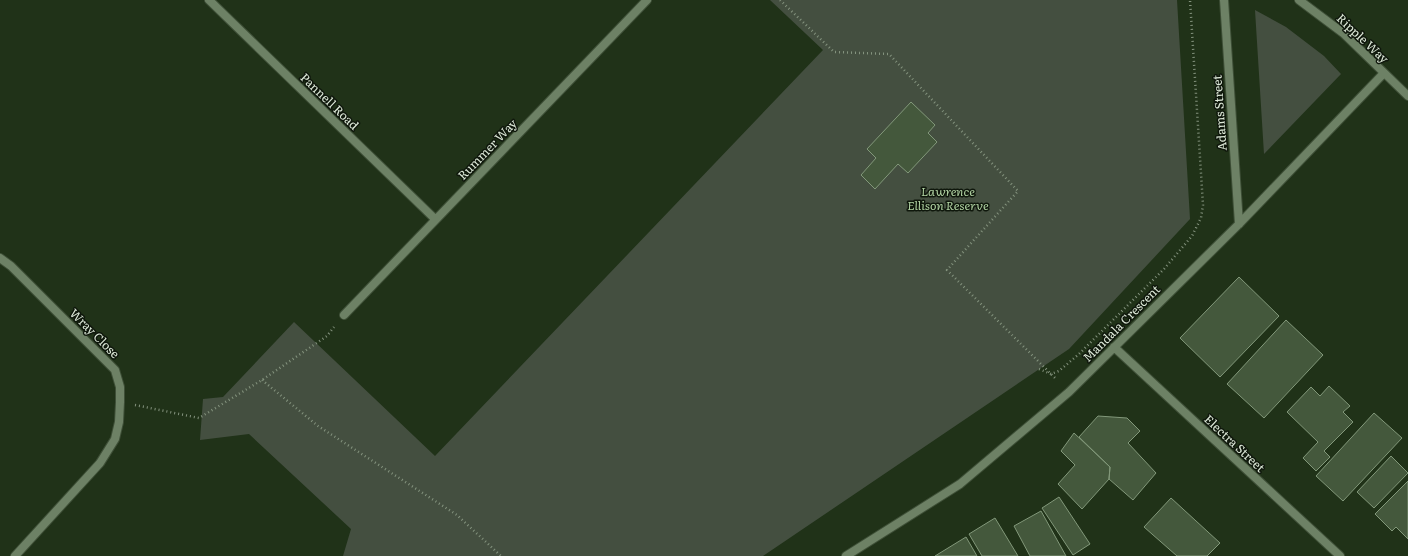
<svg xmlns="http://www.w3.org/2000/svg" width="1408" height="556" font-family="Literata,serif">
  <style>
    .green { fill: #444f40 }
    .building { fill: #44583c; stroke: #82987a }
    .lines { fill: none; stroke-linecap: round; stroke-linejoin: round }
    .street-casing { stroke: #3e4f37; stroke-width: 10 }
    .path { stroke: #84937e; stroke-width: 2.5; stroke-dasharray: 1 3; stroke-linecap: butt }
    .street { stroke: #6d8165; stroke-width: 8 }
    .labels { text-anchor: middle; dominant-baseline: central; stroke-width: 3; stroke-linejoin: round; paint-order: stroke }
    .street-label { font-size: 12px; fill: #deead9; stroke: #0f170c }
    .park-label { font-size: 12px; font-style: italic; fill: #b1d3a3; stroke: #0f170c }
  </style>
  <rect width="100%" height="100%" fill="#203218"/>
  <path class="green" d="M770 0H1177L1190 219 1069 349 763 556H343L351 529 249 434 200 440 203 399 223 397 294 322 435 456 823 50Z
    M1255 10 1286 27 1324 56 1341 74 1264 154Z"/>
  <path class="building" d="M911 102 935 125 928 133 937 142 908 173 898 164 875 189 861 175 876 158 867 149Z
    M1239 277 1279 316 1220 377 1180 338Z
    M1286 320 1323 355 1264 418 1227 384Z
    M1329 386 1350 406 1343 412 1353 422 1324 451 1330 457 1316 471 1303 458 1318 442 1287 412 1311 387 1320 396Z
    M1374 413 1402 438 1343 501 1316 476Z
    M1098 416 1127 418 1140 431 1128 443 1156 473 1133 500 1109 479 1110 467 1079 437Z
    M1074 433 1110 467 1109 479 1082 509 1058 484 1075 465 1061 451Z
    M1391 456 1408 473 1374 508 1357 492Z
    M1408 481V539L1396 527 1392 531 1375 514Z
    M1059 497 1090 544 1073 555 1042 508Z
    M1171 498 1220 543 1207 556H1177L1144 527Z
    M1041 511 1066 556H1030L1014 526Z
    M995 518 1018 556H982L969 534Z
    M966 537 977 556H935Z"/>
  <g class="lines">
    <defs>
      <path id="street" d="M209 0 435 219
        M1224 0 1239 224
        M1299 0 1343 33 1408 96
        M0 258 11 266 115 370 120 387V402L119 422 115 439 100 463 15 556
        M344 315 647 0
        M1114 347 1340 556
        M846 556 960 484 1069 392 1239 224 1384 73"/>
    </defs>
    <use href="#street" class="street-casing"/>
    <path class="path" d="M780 0 834 52 889 54 1018 191 947 270 1057 380
      M1039 369 1051 374 1059 371 1079 354 1164 269 1192 236 1201 218 1203 205 1190 0
      M262 380 318 426 457 515 501 556
      M135 405 199 418 262 380 327 336 334 327"/>
    <use href="#street" class="street"/>
  </g>
  <g class="labels">
    <g class="street-label">
      <text transform="translate(1363 38) rotate(43)">Ripple Way</text>
      <text transform="translate(330 101) rotate(44)">Pannell Road</text>
      <text transform="translate(1219 113) rotate(-94)">Adams Street</text>
      <text transform="translate(487 149) rotate(-46)">Rummer Way</text>
      <text transform="translate(1121 323) rotate(-45)">Mandala Crescent</text>
      <text transform="translate(95 333) rotate(45)">Wray Close</text>
      <text transform="translate(1235 443) rotate(43)">Electra Street</text>
    </g>
    <g class="park-label">
      <text x="948" y="191">Lawrence<tspan x="948" dy="14">Ellison Reserve</tspan></text>
    </g>
  </g>
</svg>
